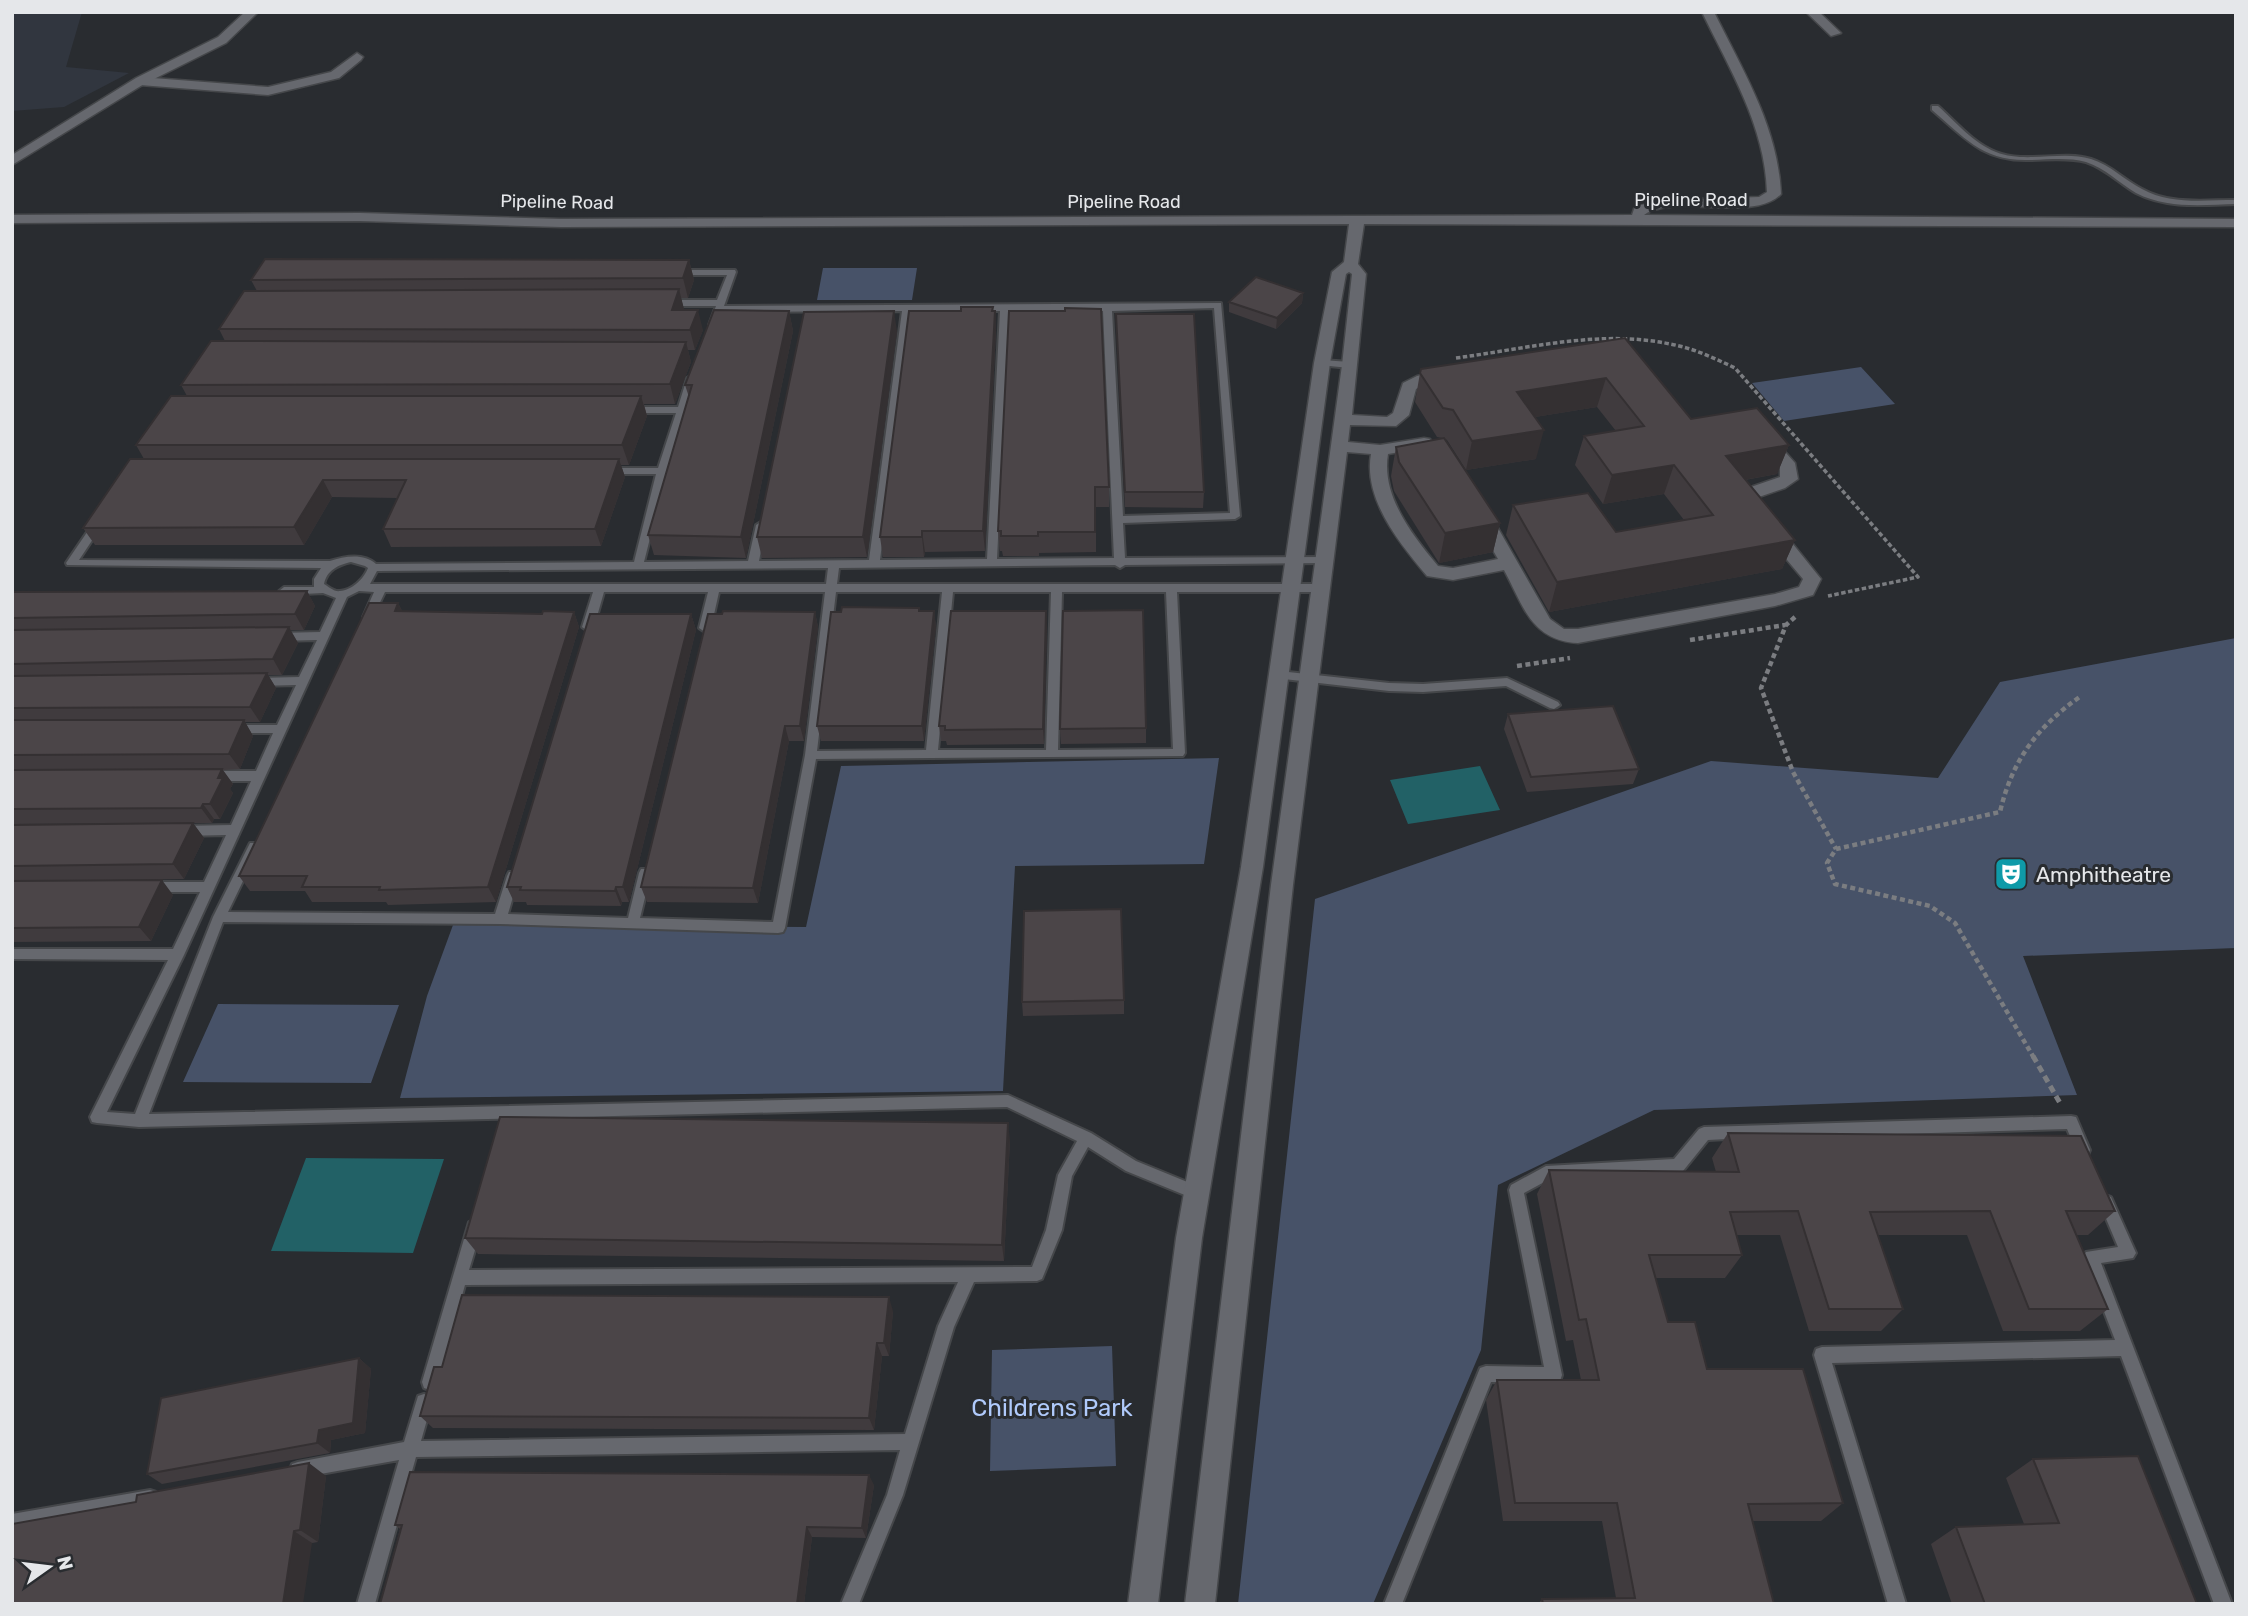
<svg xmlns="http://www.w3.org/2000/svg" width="2248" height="1616" font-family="Rubik,sans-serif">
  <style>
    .built { fill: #31363f }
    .green { fill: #475268 }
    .water { fill: #226166 }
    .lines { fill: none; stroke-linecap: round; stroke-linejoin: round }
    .lane-casing { stroke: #45474a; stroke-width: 4 }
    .street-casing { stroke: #45474a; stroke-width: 3 }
    .secondary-casing { stroke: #45474a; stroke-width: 3 }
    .path-far2 { stroke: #7b7d81; stroke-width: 3.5; stroke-dasharray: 4.5 2.5; stroke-linecap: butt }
    .path-far1 { stroke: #7b7d81; stroke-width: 4.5; stroke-dasharray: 5 3.5; stroke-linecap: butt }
    .path { stroke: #7b7d81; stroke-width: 5; stroke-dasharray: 7 4.5; stroke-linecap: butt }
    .lane { fill: #66686e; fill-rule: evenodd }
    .street { fill: #66686e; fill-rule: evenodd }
    .secondary { fill: #66686e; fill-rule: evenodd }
    .wall { fill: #403b3e }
    .shaded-wall { fill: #343032 }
    .building { fill: #4b4548; stroke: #343032; stroke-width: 2 }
    .labels { text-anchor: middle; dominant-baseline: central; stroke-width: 6; stroke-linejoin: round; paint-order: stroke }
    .far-street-label { font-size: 18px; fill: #e5e7ea; stroke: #292c30 }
    .poi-label { font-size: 21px; fill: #e5e7ea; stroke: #292c30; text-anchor: start }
    .near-park-label { font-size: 24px; fill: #b0cafb; stroke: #292c30 }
  </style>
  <rect width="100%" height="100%" fill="#292c30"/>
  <path class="built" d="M12 12H82L66 67 129 73 64 107 12 111Z"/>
  <path class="green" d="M823 268H917L912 300H817Z
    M1861 367 1895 404 1784 421 1752 383Z
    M2236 638V948L2023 956 2077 1095 1654 1110 1498 1185 1481 1350 1373 1604H1238L1315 899 1711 761 1938 778 2000 682Z
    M1219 758 1204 864 1015 866 1003 1091 400 1098 427 996 453 925 806 927 841 766Z
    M218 1004 399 1005 371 1083 183 1082Z
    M1112 1346 1116 1466 990 1471 992 1350Z"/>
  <path class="water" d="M1480 766 1500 810 1408 824 1390 780Z
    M306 1158 444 1159 413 1253 271 1251Z"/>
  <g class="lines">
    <defs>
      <path id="lane" d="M1932 106H1938C1956 122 1973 143 1996 152 2026 164 2061 150 2091 159 2111 165 2124 180 2142 189 2170 205 2204 200 2236 200V204C2202 205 2167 209 2136 193 2119 183 2105 168 2086 162 2067 157 2047 160 2028 160 1982 161 1964 137 1932 110Z
        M674 270H735L736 272 724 306 1221 303 1240 516 1235 519 1123 523 1125 558 1325 557 1330 560 1325 563 1125 565 1120 568 1115 565 839 568 837 584H1321L1326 588 1321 592H1177L1185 753 1183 756 816 759 785 928 783 932 778 933 500 924 223 922 149 1114 1008 1095 1091 1133 1136 1161 1202 1188 1204 1193 1202 1198 1197 1200 1192 1198 1126 1171 1088 1147 1072 1176 1062 1230 1042 1279 1037 1281 974 1282 954 1327 903 1495 859 1604H841L887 1495 900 1450 416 1457 375 1604H357L399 1460 298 1478 292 1476 290 1470 292 1464 298 1462 404 1442 418 1396 424 1394 430 1396 432 1402 421 1441 905 1434 938 1326 958 1282 465 1285 438 1382 436 1388 430 1390 424 1388 422 1382 469 1222 474 1220 479 1222 482 1227 469 1270 1032 1267 1046 1230 1058 1175 1077 1141 1007 1107 139 1127 97 1123 92 1122 90 1117 168 960 12 959V949H173L200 892H153L148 891 147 887 148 883 153 882H204L226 835 182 836 178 834 176 831 178 828 182 826 231 825 251 781H211L205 776 211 771H256L273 733H233L227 729 233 725H277L296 685 258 686 252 682 258 678 299 677 317 640 279 641 273 637 279 633 320 632 336 598 323 593 284 595 279 591 284 587H314V579L321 568 67 565 66 563 94 522H102L103 524 79 560 330 561C345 556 364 553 376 564L634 562 656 474H607L602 471 607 468H658L676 413H629L624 410 629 407H678L687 378 692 375 697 378 667 471 644 562 748 561 756 525 761 522 766 525 759 561 869 560 902 311 722 312 717 325 713 328 709 325 716 306H667L663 303 667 300H717L727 275H677L674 274ZM1214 308 1230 513 1123 516 1112 311ZM911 311H1000L987 559 880 560ZM1009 311H1103L1114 558 997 559ZM351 562 365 566 368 568C364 579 352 590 340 591 334 592 329 587 324 584 327 570 338 565 351 562ZM828 568 826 584H370L377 571ZM359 591 374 592 363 617 368 621 373 617 385 592H593L582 627 588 631 594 627 604 592H708L699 628 705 632 711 628 719 592H825L805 755 773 922 640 918 651 873 649 869H641L639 873 628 918 508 914 519 876 517 872H509L507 876 495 914 228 912 260 846 258 843H250L213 917 135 1114 107 1112 184 955 347 597ZM836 592H942L926 750 817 751ZM953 592H1051L1046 750H938ZM1062 592H1166L1173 749 1058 750Z
        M1322 360 1350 362 1355 365 1350 368 1319 365V361Z
        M1279 671 1389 683 1423 684 1507 678 1558 702 1560 705 1554 709 1550 708 1506 686 1423 692 1389 691 1275 678 1273 675Z
        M2071 1116 2076 1117 2090 1150 2088 1155 2083 1157 2078 1155 2067 1129 1727 1139 1708 1140 1683 1171 1678 1173 1548 1180 1524 1193 1562 1375 1560 1381 1554 1383 1491 1382 1402 1604H1384L1480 1368 1486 1366 1544 1367 1509 1190 1511 1185 1546 1166 1674 1159 1699 1129 1704 1127Z
        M2106 1195 2111 1197 2136 1253 2133 1258 2101 1263 2232 1604H2214L2121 1356 1832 1363 1906 1604H1888L1814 1355 1816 1349 1822 1347 2115 1340 2083 1257 2086 1252 2118 1247 2099 1202 2101 1197Z
        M150 1490 156 1492 158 1498 156 1504 150 1506 12 1532V1514Z"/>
      <path id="street" d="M1702 12H1714C1743 71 1778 127 1781 194 1754 223 1673 193 1644 215L2236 219V227L1364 224 1358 264 1366 274 1352 415 1387 417 1393 413 1403 383 1417 376 1445 370 1453 375 1451 378 1427 383 1416 389 1409 415 1396 426 1350 425 1348 442 1380 445 1424 438 1430 439 1432 443 1430 447 1388 454C1381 496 1413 536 1438 566L1453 568 1498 559 1472 514 1481 508 1490 514 1550 619 1564 629H1578L1775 594 1799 587 1803 579 1755 522 1737 496 1745 489 1780 477V468L1757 440 1765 435 1771 436 1795 463 1798 479 1785 488 1756 498 1821 579 1813 595 1775 606 1578 643C1531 640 1524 607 1504 570L1453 580 1427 576C1400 544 1363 499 1371 454L1347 452 1293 885 1215 1604H1185L1271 885 1342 365 1352 274 1349 272 1346 274 1330 363 1263 867 1202 1238 1158 1604H1128L1176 1238 1241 867 1314 363 1332 272 1344 262 1349 224 561 227 360 221 12 223V215L360 213 561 219 1632 215 1635 206 1668 200 1759 197 1767 192C1765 126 1730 70 1702 12Z
        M1806 12H1819L1841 33 1831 36Z
        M357 53 363 57 361 60 339 78 268 95 140 85 134 81 140 77 268 87 331 72Z"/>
      <path id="secondary" d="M245 12H258L226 43 144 84 12 165V155L136 78 218 37Z"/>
    </defs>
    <use href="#lane" class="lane-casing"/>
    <use href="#street" class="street-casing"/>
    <use href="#secondary" class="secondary-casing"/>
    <path class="path-far2" d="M1456 358C1525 349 1600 329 1670 344 1693 348 1714 358 1735 368L1918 577 1828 596"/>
    <path class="path-far1" d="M1795 617 1786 625 1761 688 1793 772 1836 849
      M1690 640 1785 625
      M1517 666 1570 658
      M2034 1058 1955 923 1930 906 1835 884 1827 863 1836 849 2000 812C2012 760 2038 726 2081 696"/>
    <path class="path" d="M2033 1056 2060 1103"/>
    <use href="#lane" class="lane"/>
    <use href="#street" class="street"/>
    <use href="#secondary" class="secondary"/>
  </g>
  <path class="wall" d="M689 260 694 280 688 298H681L684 310 703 330 695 350H688L691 362 675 404H644L647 416 629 465H621L625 477 601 546 391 547 383 529 397 498 332 497 304 545H95L83 528 144 459 136 445 187 396 181 385 225 341 219 329 257 291 251 280Z
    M1303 293 1302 303 1276 329 1229 312V302Z
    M789 311 793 331 746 558 654 555 648 535 689 397 685 385Z
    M961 311H995L996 331 985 551 925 552 924 557H883L880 537Z
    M1009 311 1109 487V507H1096V552L1039 553V556H1003L1002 551H1000L998 531Z
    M1116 314 1204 492 1203 508 1125 507Z
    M897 331 867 557 762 558 757 537Z
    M1625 338 1691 419 1789 445 1777 474 1745 480 1795 540 1782 569 1549 612 1506 535 1513 505 1616 532 1684 520 1664 494 1603 504 1575 465 1584 436 1616 431 1597 407 1535 417 1536 459 1466 470 1447 440 1445 439 1500 523 1493 552 1439 563 1394 491 1391 476 1396 447 1442 438 1437 437 1415 402 1420 373Z
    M307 591 315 606 304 630H290L298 643 282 675H268L276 688 260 722H245L253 736 240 769 223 770 233 784 230 789 233 793 220 819H214L212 823 12 824V592Z
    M398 603 402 611 542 614 574 612 579 627 496 902 388 905 386 902H312L305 891H250L239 876Z
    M934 611 936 627 924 741H821L817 726Z
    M815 612 818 627 804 741H789L758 903 647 902 641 887Z
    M691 614 696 630 629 902H622L621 906 527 905 526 902H514L507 887Z
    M1047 626 1044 744 947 745 946 741H941L939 726Z
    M1508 714 1639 769 1633 784 1527 792 1504 729Z
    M1146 728V743L1061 744 1060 729Z
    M193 823 204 838 184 879 41 881 173 895 151 941 12 942V825Z
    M1124 1000V1014L1023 1016 1022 1002Z
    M1728 1133 2115 1211 2088 1235H2076L2108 1309 2080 1331H2003L1967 1235H1878L1903 1309 1881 1331H1809L1780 1235H1737L1742 1255 1725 1278H1655L1668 1322 1707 1369 1843 1503 1821 1521H1753L1774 1604H1538L1542 1599 1616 1598 1602 1521H1503L1486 1400 1497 1380H1581L1573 1340 1566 1341 1537 1194 1549 1170 1716 1172 1712 1158Z
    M1010 1140 1004 1261 478 1254 465 1238Z
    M893 1311 889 1356H882L874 1430 433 1428 420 1416Z
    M359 1358 371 1369 365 1433 331 1440 330 1453 162 1484 147 1474Z
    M2033 1459 2197 1604H1952L1931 1544 1956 1527 2024 1524 2006 1478Z
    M326 1476 318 1542 312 1543 136 1502Z
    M874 1485 866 1538 812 1537 804 1604H380L400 1529 395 1525Z"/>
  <path class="shaded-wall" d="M689 260 694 280 688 298 683 278Z
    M679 289 684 309 677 330 672 310Z
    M1303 293 1302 303 1276 329 1277 318Z
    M993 307 994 326 995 311 996 331 985 551 983 531Z
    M698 310 703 330 695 350 690 330Z
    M789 311 793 331 746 558 741 537Z
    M894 311 897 331 867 557 863 537Z
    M686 342 691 362 675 404 670 384Z
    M1606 378 1597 407 1510 421 1517 392Z
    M641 396 647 416 629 465 622 445Z
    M1544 430 1536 459 1466 470 1472 441Z
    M1789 445 1777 474 1715 485 1726 456Z
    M619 459 625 477 601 546 595 529Z
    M1674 465 1664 494 1603 504 1612 475Z
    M323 480 332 497 304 545 294 527Z
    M1500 523 1493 552 1439 563 1445 533Z
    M922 531 925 552 924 557 922 537Z
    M1795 540 1782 569 1549 612 1557 582Z
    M307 591 315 606 304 630 295 614Z
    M398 603 406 619 395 611Z
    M934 611 936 627 924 741 922 726Z
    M1046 611 1047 626 1044 744 1043 729Z
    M574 612 579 627 496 902 488 887Z
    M815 612 818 627 804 741 800 726Z
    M691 614 696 630 629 902 623 887Z
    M289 627 298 643 282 675 273 659Z
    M267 673 276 688 260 722 250 707Z
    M244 720 253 736 240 769 229 754Z
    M785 726 789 741 758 903 753 888Z
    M222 769 233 784 230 789 233 793 220 819 210 804 218 778Z
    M203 804 214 819 212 823 201 808Z
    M193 823 204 838 184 879 173 864Z
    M162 880 173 895 151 941 139 927Z
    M616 887 622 902 621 906 615 891Z
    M1008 1123 1010 1140 1004 1261 1002 1245Z
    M889 1297 893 1311 889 1356 884 1343Z
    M877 1343 882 1356 874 1430 869 1418Z
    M359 1358 371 1369 365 1433 331 1440 330 1453 317 1443 319 1430Z
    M309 1463 326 1476 318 1542 300 1530Z
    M869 1475 874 1485 866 1538 862 1528Z
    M807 1527 812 1537 804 1604H797Z
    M294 1531 312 1543 303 1604H283Z"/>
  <path class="building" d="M265 259 689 260 683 278 251 280Z
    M1256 277 1303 293 1277 318 1229 302Z
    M679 289 672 310H698L690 330 219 329 244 291Z
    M961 307H993L992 311H995L983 531H922V537H880L909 311H961Z
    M1065 308 1101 309 1109 487H1095V532H1038V536H1001V531H998L1009 311H1065Z
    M714 310 789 311 741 537 648 535 692 385H685Z
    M894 311 863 537H757L804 312Z
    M1116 314H1194L1204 492H1125Z
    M1625 338 1691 419 1757 408 1789 445 1726 456 1795 540 1557 582 1513 505 1588 493 1616 532 1713 515 1674 465 1612 475 1584 436 1644 426 1606 378 1517 392 1544 430 1472 441 1453 410 1443 408 1420 373 1421 369Z
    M211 341 686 342 670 384 181 385Z
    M171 396H641L622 445H136Z
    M1444 438 1500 523 1445 533 1399 462 1396 447Z
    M130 459H619L595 529H383L406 480H323L294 527 83 528Z
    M307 591 295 614 12 618V592Z
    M369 603H398L395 611 542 614 543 611 574 612 488 887 379 890 380 887H302L307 876H239Z
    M842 607 919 608V611H934L922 726H817L831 612H841Z
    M1143 610 1146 728 1060 729 1063 611Z
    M723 611 815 612 800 726H785L753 888 641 887 708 614H722Z
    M951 611H1046L1043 729 945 730V726H939Z
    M590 614H691L623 887H616L615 891 520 890 521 887H507Z
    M289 627 273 659 12 664V630Z
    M267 673 250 707 12 708V676Z
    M1613 706 1639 769 1531 777 1508 714Z
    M12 720H244L229 754 12 755Z
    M222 769 218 778H223L210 804H203L201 808 12 809V770Z
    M193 823 173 864 12 866V825Z
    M162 880 139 927 12 928V881Z
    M1121 909 1124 1000 1022 1002 1024 911Z
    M500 1117 1008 1123 1002 1245 465 1238Z
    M1728 1133 2081 1136 2115 1211H2066L2108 1309H2029L1990 1211 1870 1212 1903 1309H1829L1798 1211 1730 1212 1742 1255H1649L1668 1322H1695L1707 1369H1803L1843 1503 1748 1504 1774 1604H1543L1542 1599 1635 1598 1617 1503H1515L1497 1380H1599L1586 1319 1579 1320 1549 1170 1739 1172Z
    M462 1295 889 1297 884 1343H877L869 1418 420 1416 434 1367H442Z
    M359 1358 353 1423 319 1430 317 1443 147 1474 161 1398Z
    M2138 1456 2197 1604H1985L1956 1527 2059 1523 2033 1459Z
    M309 1463 300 1530 294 1531 283 1604H12V1524L136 1502 137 1495Z
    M410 1472 869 1475 862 1528 807 1527 797 1604H380L402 1525H395Z"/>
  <defs>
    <symbol id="theatre-square" viewBox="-11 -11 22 22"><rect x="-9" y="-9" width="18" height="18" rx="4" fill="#0f9aa8" stroke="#292c30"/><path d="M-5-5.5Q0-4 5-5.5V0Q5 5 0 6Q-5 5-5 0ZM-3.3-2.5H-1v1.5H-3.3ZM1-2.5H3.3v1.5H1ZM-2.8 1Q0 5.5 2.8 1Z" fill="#fff"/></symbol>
  </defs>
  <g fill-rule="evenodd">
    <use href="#theatre-square" x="1992" y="855" width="38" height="38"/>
  </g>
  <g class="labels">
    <g class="far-street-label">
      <text x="1691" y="200">Pipeline Road</text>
      <text transform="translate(557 202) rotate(1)">Pipeline Road</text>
      <text x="1124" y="202">Pipeline Road</text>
    </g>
    <g class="poi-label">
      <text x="2036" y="874">Amphitheatre</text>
    </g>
    <g class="near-park-label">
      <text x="1052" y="1408">Childrens Park</text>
    </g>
  </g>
  <rect width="2248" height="1616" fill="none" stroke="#e5e7ea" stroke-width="28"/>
  <g transform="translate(49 1567) rotate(76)" stroke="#292c30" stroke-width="5" paint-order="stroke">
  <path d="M0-5L12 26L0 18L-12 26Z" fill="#e5e7ea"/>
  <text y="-10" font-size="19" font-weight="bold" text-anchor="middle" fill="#e5e7ea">N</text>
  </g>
</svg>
